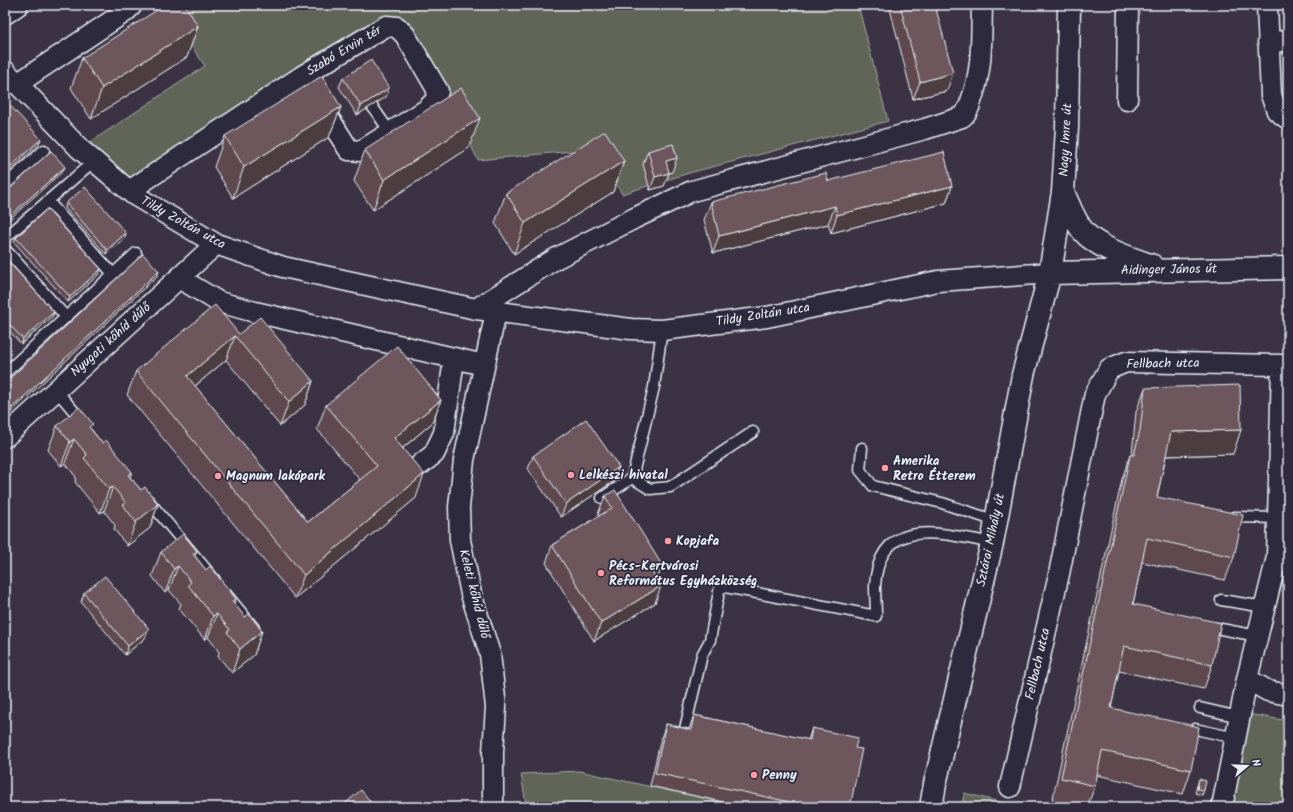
<svg xmlns="http://www.w3.org/2000/svg" width="1293" height="812" font-family="Kalam,sans-serif">
  <style>
    .green { fill: #616558; stroke: #a4aba8 }
    .lines { fill: none; stroke-linecap: round; stroke-linejoin: round }
    .lane-casing { stroke: #e8f1f8; stroke-width: 13 }
    .street-casing { stroke: #e8f1f8; stroke-width: 23 }
    .secondary-casing { stroke: #e8f1f8; stroke-width: 25 }
    .lane { stroke: #2f2a3d; stroke-width: 10 }
    .street { stroke: #2f2a3d; stroke-width: 20 }
    .secondary { stroke: #2f2a3d; stroke-width: 22 }
    .wall { fill: #5e4a4f; stroke: #e8f1f8 }
    .shaded-wall { fill: #4c3c40; stroke: #e8f1f8 }
    .building { fill: #6d565c; stroke: #e8f1f8 }
    .poi-dot { fill: #ff9aa2; stroke: #2f2a3d; stroke-width: 1.5 }
    .labels { text-anchor: middle; dominant-baseline: central; stroke-width: 3.5; stroke-linejoin: round; paint-order: stroke }
    .street-label { font-size: 13px; fill: #e8f1f8; stroke: #2f2a3d }
    .poi-label { font-size: 13px; font-weight: bold; fill: #e8f1f8; stroke: #2f2a3d; text-anchor: start }
  </style>
  <rect width="100%" height="100%" fill="#3b3343"/>
  <filter id="ink" filterUnits="userSpaceOnUse"><feTurbulence type="fractalNoise" baseFrequency=".025" numOctaves="2"/><feDisplacementMap in="SourceGraphic" scale="8" xChannelSelector="R" yChannelSelector="G"/><feConvolveMatrix kernelMatrix="1 2 1 2 8 2 1 2 1" color-interpolation-filters="sRGB"/></filter>
  <g filter="url(#ink)">
    <path class="green" d="M164 5H858L888 121 689 173 622 194 594 149 478 160 445 94 403 18 386 26 129 191 80 149 205 66Z
      M1231 711 1288 721V807H1211Z
      M579 771 743 807H525L526 804 521 774Z
      M964 793 1020 807H962Z"/>
    <g class="lines">
      <defs>
        <path id="lane" d="M372 106 390 132
          M5 185 44 150
          M48 201 113 274
          M5 238 94 161
          M5 249 66 317
          M662 330 654 387 632 478 650 489 670 487 753 432
          M5 373 136 253
          M56 390 83 422
          M862 448 860 470 873 486 942 503 996 521
          M602 498 632 478
          M148 500 215 580
          M1234 517 1278 518
          M226 594 254 628
          M1221 600 1265 607
          M1216 628 1257 636
          M1200 708 1239 717
          M1195 729 1236 738
          M684 733 702 655 710 640 720 586 876 616C876 606 875 596 875 586 879 513 944 534 992 543"/>
        <path id="street" d="M1267 5 1271 95 1277 111 1288 119
          M5 14 18 5
          M1268 42 1288 41
          M5 71 80 149 134 195 216 244 283 267 476 309 631 329 662 330 767 317 938 281 1050 273
          M17 84 125 12 132 5
          M1127 100 1128 5
          M129 191 302 76 386 26 397 27 405 35 438 91 435 101 426 110 361 151 349 150 302 76
          M179 278 219 302 255 312 484 365
          M476 309 555 259 635 218 692 191 925 129 962 117C968 112 970 105 972 98 983 68 981 37 982 5
          M5 437 216 244
          M420 465 434 454 444 433 454 358
          M1010 787 1059 574 1095 394 1109 369 1126 362 1282 365 1277 557 1247 679 1268 691 1288 695
          M493 807V752L496 707 490 654 471 594 460 540 459 507 464 460 496 312
          M1222 807 1247 679"/>
        <path id="secondary" d="M1063 192C1069 205 1074 220 1083 231 1097 248 1133 259 1153 266
          M1050 273 1288 268
          M931 807 935 784 992 543 1023 375 1050 273 1063 192 1067 128 1069 5"/>
      </defs>
      <use href="#lane" class="lane-casing"/>
      <use href="#street" class="street-casing"/>
      <use href="#secondary" class="secondary-casing"/>
      <use href="#lane" class="lane"/>
      <use href="#street" class="street"/>
      <use href="#secondary" class="secondary"/>
    </g>
    <path class="wall" d="M889 5H935L947 91 913 99Z
      M198 26 187 57 91 119 71 88 82 58Z
      M343 78 386 97 357 115 339 87Z
      M341 107 329 137 233 198 214 167 225 136Z
      M469 148 373 210 354 181 365 150Z
      M648 151 672 172 669 173 664 186 650 190 643 164Z
      M624 161 613 192 514 254 495 223 506 193Z
      M828 181 952 186 946 203 831 233 828 224 713 253 704 220 711 202Z
      M66 203 125 238 106 254 65 208Z
      M16 238 99 274 68 302 14 242Z
      M5 258 54 312 52 317 21 344 5 326Z
      M159 271 157 276 10 413 5 408V383Z
      M239 334 313 381 305 405 280 426 226 360 195 386 308 522 360 480 317 429 326 405 441 400 432 423 403 448 416 498 295 598 127 395 136 371Z
      M1145 388 1233 454 1166 456 1157 497 1234 557 1225 580 1142 562 1133 604 1212 665 1204 689 1119 671 1111 708 1191 770 1183 794 1097 775 1095 786 1087 807H1073L1052 802 1122 479 1130 455H1131L1132 454 1136 412Z
      M57 426 91 429 102 443 132 472 130 477 141 490 158 504 150 528 127 546 114 529 115 525 104 511 100 513 75 482 76 477 65 463 61 466 48 450Z
      M533 456 619 467 614 481 561 517 528 469Z
      M605 496 662 565 657 579 655 603 594 641 546 563 552 545 599 516 598 514Z
      M197 551 195 556 206 570 236 599 234 604 245 617 262 631 254 655 232 673 218 656 219 652 208 637 205 640 179 609 181 604 169 590 165 593 152 576 161 552Z
      M84 593 145 638 125 655 81 602Z
      M694 715 808 740 812 728 855 748 850 807H746L650 786 661 738 666 724 689 729Z
      M1199 779 1204 790 1202 795 1195 793Z"/>
    <path class="shaded-wall" d="M198 26 187 57 91 119 102 88Z
      M953 73 947 91 913 99 920 82Z
      M389 88 386 97 357 115 361 106Z
      M341 107 329 137 233 198 244 167Z
      M480 118 469 148 373 210 384 180Z
      M41 139 39 144 5 175V172Z
      M677 158 672 172 661 175 666 161Z
      M624 161 613 192 514 254 525 223Z
      M65 167 63 171 5 223V220Z
      M669 173 664 186 650 190 655 177Z
      M952 186 946 203 831 233 837 215Z
      M835 206 828 224 713 253 719 236Z
      M126 233 125 238 106 254 107 250Z
      M101 269 99 274 68 302 70 297Z
      M159 271 157 276 10 413 12 408Z
      M54 312 52 317 21 344 23 339Z
      M235 336 226 360 178 400 187 376Z
      M313 381 305 405 280 426 289 402Z
      M441 400 432 423 386 462 394 438Z
      M1241 430 1233 454 1162 456 1171 432Z
      M74 439 65 463 61 466 70 442Z
      M619 467 614 481 561 517 566 504Z
      M424 474 416 498 295 598 304 575Z
      M113 487 104 511 100 513 109 489Z
      M158 504 150 528 127 546 136 522Z
      M662 565 656 583 652 572Z
      M178 566 169 590 165 593 174 569Z
      M661 586 655 603 594 641 601 623Z
      M217 614 208 637 205 640 213 616Z
      M149 629 145 638 125 655 128 646Z
      M262 631 254 655 232 673 240 649Z"/>
    <path class="building" d="M165 5H185L198 26 102 88 82 58Z
      M900 5H935L953 73 920 82Z
      M371 60 389 88 361 106 343 78Z
      M322 76 341 107 244 167 225 136Z
      M461 88 480 118 384 180 365 150Z
      M5 100 41 139 5 172Z
      M605 131 624 161 525 223 506 193Z
      M673 144 677 158 666 161 669 173 655 177 648 151Z
      M51 151 65 167 5 220V193Z
      M944 152 952 186 837 215 835 206 719 236 711 202 826 173 828 181Z
      M85 187 126 233 107 250 66 203Z
      M47 209 101 269 70 297 16 238Z
      M143 254 159 271 12 408 5 401V383Z
      M5 258 54 312 23 339 5 320Z
      M215 305 239 334 260 317 313 381 289 402 235 336 187 376 308 522 377 466 326 405 397 346 441 400 394 438 424 474 304 575 136 371Z
      M1240 385 1241 430 1171 432 1157 497 1243 515 1234 557 1147 538 1133 604 1221 623 1212 665 1124 646 1111 708 1199 727 1191 770 1102 751 1095 786 1061 778 1130 455H1134L1140 430 1145 388Z
      M79 407 93 424 89 427 102 443 106 440 132 472 128 475 141 490 145 487 158 504 136 522 123 505 126 503 113 487 109 489 84 458 87 455 74 439 70 442 57 426Z
      M586 419 619 467 566 504 533 456Z
      M615 490 662 565 652 572 661 586 601 623 552 545 612 508 605 496Z
      M183 534 197 551 193 554 206 570 210 566 236 599 232 601 245 617 249 614 262 631 240 649 227 632 230 630 217 614 213 616 188 585 191 582 178 566 174 569 161 552Z
      M105 576 149 629 128 646 84 593Z
      M694 715 810 740 812 728 858 738 855 748 862 749 850 807H813L655 773 666 724 691 730Z
      M1199 779 1206 781 1204 790 1197 789Z
      M361 790 375 807H341Z"/>
  </g>
  <g class="poi-dot">
    <circle cx="885" cy="468" r="4"/>
    <circle cx="571" cy="475" r="4"/>
    <circle cx="218" cy="476" r="4"/>
    <circle cx="668" cy="541" r="4"/>
    <circle cx="601" cy="573" r="4"/>
    <circle cx="754" cy="775" r="4"/>
  </g>
  <g class="labels">
    <g class="street-label">
      <text transform="translate(344 51) rotate(-31)">Szabó Ervin tér</text>
      <text transform="translate(1066 140) rotate(-87)">Nagy Imre út</text>
      <text transform="translate(183 223) rotate(29)">Tildy Zoltán utca</text>
      <text transform="translate(1169 270) rotate(-1)">Aidinger János út</text>
      <text transform="translate(763 315) rotate(-9)">Tildy Zoltán utca</text>
      <text transform="translate(111 340) rotate(-42)">Nyugati kőhíd dűlő</text>
      <text transform="translate(1163 364) rotate(-1)">Fellbach utca</text>
      <text transform="translate(991 540) rotate(-78)">Sztárai Mihály út</text>
      <text transform="translate(474 594) rotate(76)">Keleti kőhíd dűlő</text>
      <text transform="translate(1038 664) rotate(-77)">Fellbach utca</text>
    </g>
    <g class="poi-label">
      <text x="893" y="461">Amerika<tspan x="893" dy="15">Retro Étterem</tspan></text>
      <text x="579" y="475">Lelkészi hivatal</text>
      <text x="226" y="476">Magnum lakópark</text>
      <text x="676" y="541">Kopjafa</text>
      <text x="609" y="566">Pécs-Kertvárosi<tspan x="609" dy="15">Református Egyházközség</tspan></text>
      <text x="762" y="775">Penny</text>
    </g>
  </g>
  <rect width="1293" height="812" fill="none" stroke="#2f2a3d" stroke-width="20"/>
  <rect x="10" y="10" width="1273" height="792" fill="none" stroke="#e8f1f8" stroke-width="1.5" filter="url(#ink)"/>
  <g transform="translate(1247 766) rotate(71)" stroke="#2f2a3d" stroke-width="3" paint-order="stroke">
  <path d="M0-3L7 15L0 10L-7 15Z" fill="#e8f1f8"/>
  <text y="-6" font-size="11" font-weight="bold" text-anchor="middle" fill="#e8f1f8">N</text>
  </g>
</svg>
